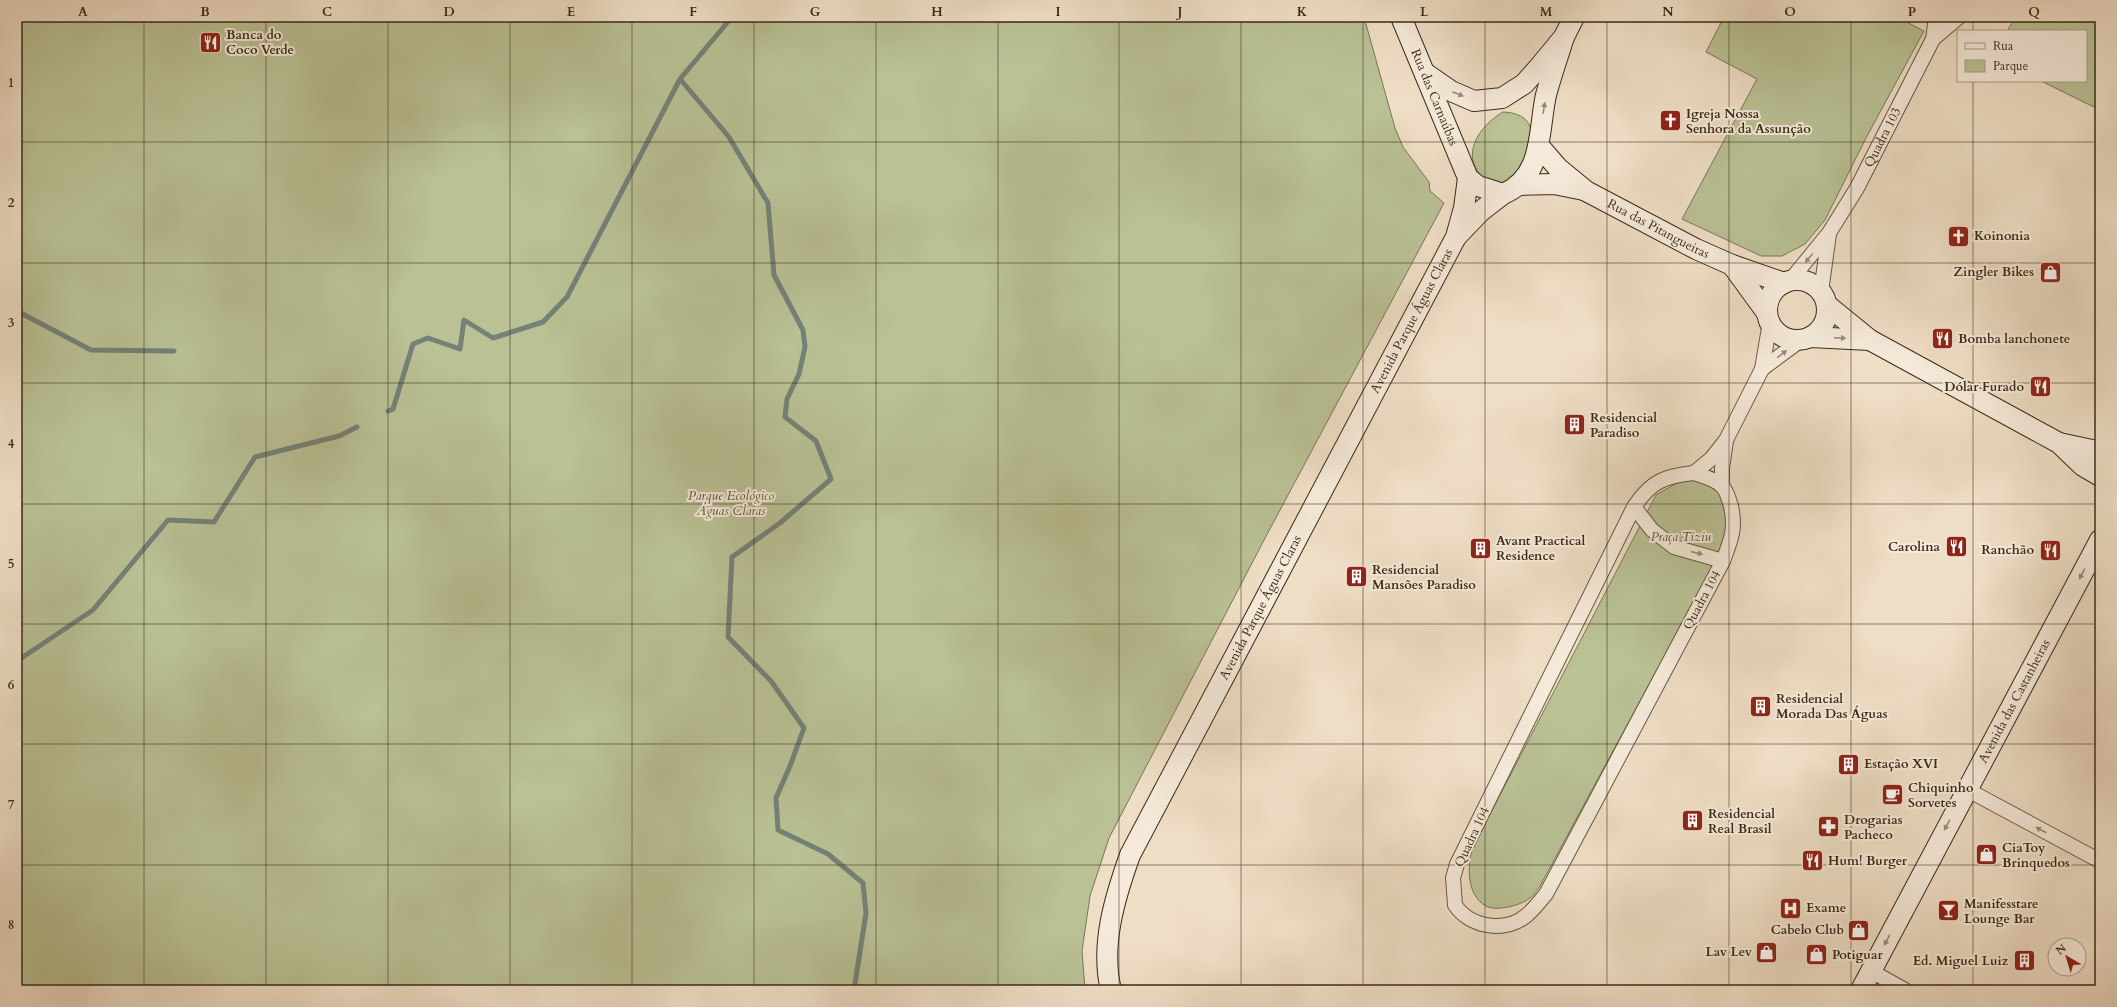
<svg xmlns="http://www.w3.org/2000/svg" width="2117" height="1007" font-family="Cardo,serif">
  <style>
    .green { fill: #b9c195; stroke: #7a7656 }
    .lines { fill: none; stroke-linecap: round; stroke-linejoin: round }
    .stream { stroke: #748277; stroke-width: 5 }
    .street-casing { stroke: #675842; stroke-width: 16 }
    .secondary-casing { stroke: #3a2b16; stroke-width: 22 }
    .street { stroke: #f5eada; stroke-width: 14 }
    .secondary { stroke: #f5eada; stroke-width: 20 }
    .oneway { fill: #988a78 }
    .grid { fill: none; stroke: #3a2b16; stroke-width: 1; stroke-opacity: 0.55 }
    .labels { text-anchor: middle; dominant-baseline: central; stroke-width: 4; stroke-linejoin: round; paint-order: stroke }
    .poi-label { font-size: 13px; font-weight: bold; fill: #3a2b16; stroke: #f5eada; text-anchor: start }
    .street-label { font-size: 13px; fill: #3a2b16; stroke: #f5eada }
    .park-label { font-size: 13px; font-style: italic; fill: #5a5036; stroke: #f5eada }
    .neatline { fill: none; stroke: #3a2b16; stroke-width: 1.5 }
    .grid-label { font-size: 13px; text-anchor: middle; font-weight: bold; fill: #3a2b16 }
  </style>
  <rect width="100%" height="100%" fill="#efdec6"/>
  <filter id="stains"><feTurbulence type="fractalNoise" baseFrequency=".005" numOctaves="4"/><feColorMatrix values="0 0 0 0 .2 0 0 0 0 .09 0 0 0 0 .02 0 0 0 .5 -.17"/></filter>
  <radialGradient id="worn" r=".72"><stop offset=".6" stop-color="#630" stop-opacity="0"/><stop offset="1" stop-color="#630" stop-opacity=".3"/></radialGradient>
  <path class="green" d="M17 17H1364L1395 128 1403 147 1429 182 1430 191 1444 203 1264 540 1109 838 1090 896 1082 951 1085 990H17Z
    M1724 17H1897L1924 31 1866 138 1825 220 1805 244 1782 256H1761L1682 219 1757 79 1706 52Z
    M2016 17H2100V110L2041 81H2086V31H2007Z
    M1503 112C1526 113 1534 124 1532 146 1531 150 1532 155 1530 158 1523 170 1509 182 1497 185 1456 168 1472 130 1503 112Z
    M1682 480H1707L1725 497 1732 518 1720 553 1540 886C1537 890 1534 895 1530 898 1522 905 1496 912 1486 906 1466 895 1467 865 1473 847L1656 495Z"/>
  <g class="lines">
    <path class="stream" d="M732 17 680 79 729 137 768 203 774 275 803 330 805 347 799 374 787 399 785 417 816 441 831 479 780 523 732 557 728 637 771 681 804 728 790 766 776 798 778 830 828 854 863 883 866 913 854 990
      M17 311 91 350 174 351
      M388 411 393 409 413 344 428 338 460 349 464 320 493 338 543 322 567 297 680 79
      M17 661 93 610 168 520 214 522 255 457 339 436 357 427"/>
    <defs>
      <g id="street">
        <path d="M1933 39 1959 17"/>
        <path id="s1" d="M1789 282 1829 233 1857 188 1933 39 1936 17"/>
        <path d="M1821 292 1829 234"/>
        <path d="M1762 369 1801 340"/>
        <path d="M1694 473C1703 476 1715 479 1722 486 1727 491 1729 500 1731 506 1736 529 1731 540 1723 561L1546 894C1540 901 1534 909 1527 915 1507 933 1470 928 1455 905L1453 878 1457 864 1634 507C1651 481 1665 476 1694 473Z"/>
        <path d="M1694 473 1711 459 1726 440 1762 369 1770 322"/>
        <path d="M1722 486V468L1726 441"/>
        <path d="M1634 507 1652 530 1674 547 1723 561"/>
        <path d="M1966 789 2100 861"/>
        <path d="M1871 971 1905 990"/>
      </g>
      <g id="secondary">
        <path id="s2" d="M1401 17 1468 178 1478 186 1503 194C1544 177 1538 131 1546 95 1551 76 1558 56 1564 37"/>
        <path d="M1425 73 1451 91 1474 101 1502 98 1524 84 1540 66 1564 37 1574 17"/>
        <path id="s3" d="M1539 146 1558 168 1586 191 1696 249 1732 265 1784 283"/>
        <path d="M1519 185 1554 184 1584 190"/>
        <path d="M1457 236 1481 211 1503 194"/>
        <path d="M1732 265 1767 313"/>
        <circle cx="1797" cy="310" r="30"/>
        <path d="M1827 305 1870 340 2059 443 2083 466 2100 476"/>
        <path d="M1810 337 1870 340"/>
        <path d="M2059 443 2092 450 2100 454"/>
        <path id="s4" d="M1111 990C1100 945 1115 897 1130 855L1456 237 1464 208 1468 178"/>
        <path id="s5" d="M1861 990 2100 540"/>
      </g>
    </defs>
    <use href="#street" class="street-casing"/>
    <use href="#secondary" class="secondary-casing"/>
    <use href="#street" class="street"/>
    <use href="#secondary" class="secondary"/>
  </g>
  <defs><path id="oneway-solid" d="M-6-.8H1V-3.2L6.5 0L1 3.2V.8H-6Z"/></defs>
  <g class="oneway">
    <use href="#oneway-solid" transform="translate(1458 94) rotate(23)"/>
    <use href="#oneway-solid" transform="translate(1544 108) rotate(-81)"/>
    <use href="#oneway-solid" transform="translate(1809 258) rotate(130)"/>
    <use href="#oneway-solid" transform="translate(1840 338) rotate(3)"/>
    <use href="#oneway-solid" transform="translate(1782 354) rotate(-37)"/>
    <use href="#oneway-solid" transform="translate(1697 553) rotate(13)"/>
    <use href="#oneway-solid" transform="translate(2082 574) rotate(118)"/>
    <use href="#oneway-solid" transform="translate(1947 825) rotate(118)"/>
    <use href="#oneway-solid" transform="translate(2041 830) rotate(-152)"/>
    <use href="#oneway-solid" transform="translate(1887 940) rotate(118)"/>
  </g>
  <path class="grid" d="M144 17V990M266 17V990M388 17V990M510 17V990M632 17V990M754 17V990M876 17V990M998 17V990M1119 17V990M1241 17V990M1363 17V990M1485 17V990M1607 17V990M1729 17V990M1851 17V990M1973 17V31M1973 81V990M17 142H2100M17 263H2100M17 383H2100M17 504H2100M17 624H2100M17 744H2100M17 865H2100"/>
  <defs>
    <symbol id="restaurant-square" viewBox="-11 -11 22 22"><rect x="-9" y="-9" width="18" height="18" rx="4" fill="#8f2418" stroke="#f5eada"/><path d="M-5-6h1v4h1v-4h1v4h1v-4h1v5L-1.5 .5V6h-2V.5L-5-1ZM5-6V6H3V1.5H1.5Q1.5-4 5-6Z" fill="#fff"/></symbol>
    <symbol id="church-square" viewBox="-11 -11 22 22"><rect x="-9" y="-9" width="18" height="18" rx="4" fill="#8f2418" stroke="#f5eada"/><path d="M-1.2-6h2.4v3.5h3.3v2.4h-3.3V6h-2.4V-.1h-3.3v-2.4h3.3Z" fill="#fff"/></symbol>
    <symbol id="shop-square" viewBox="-11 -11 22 22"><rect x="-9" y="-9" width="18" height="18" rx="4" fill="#8f2418" stroke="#f5eada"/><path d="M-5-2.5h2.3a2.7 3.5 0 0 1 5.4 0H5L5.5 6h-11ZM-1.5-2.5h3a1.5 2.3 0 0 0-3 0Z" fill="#fff"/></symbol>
    <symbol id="building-square" viewBox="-11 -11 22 22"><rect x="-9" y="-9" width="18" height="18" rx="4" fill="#8f2418" stroke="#f5eada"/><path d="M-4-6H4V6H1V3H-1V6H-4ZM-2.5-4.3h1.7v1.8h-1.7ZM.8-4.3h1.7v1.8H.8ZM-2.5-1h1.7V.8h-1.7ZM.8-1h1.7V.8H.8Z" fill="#fff"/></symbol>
    <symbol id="cafe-square" viewBox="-11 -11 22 22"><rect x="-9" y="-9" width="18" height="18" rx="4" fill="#8f2418" stroke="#f5eada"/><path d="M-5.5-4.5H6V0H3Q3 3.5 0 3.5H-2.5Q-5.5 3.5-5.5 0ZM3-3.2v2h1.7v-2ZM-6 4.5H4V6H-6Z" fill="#fff"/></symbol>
    <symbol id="pharmacy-square" viewBox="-11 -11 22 22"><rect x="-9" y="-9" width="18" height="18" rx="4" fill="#8f2418" stroke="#f5eada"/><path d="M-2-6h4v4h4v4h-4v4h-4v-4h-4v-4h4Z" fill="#fff"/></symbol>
    <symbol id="hospital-square" viewBox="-11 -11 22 22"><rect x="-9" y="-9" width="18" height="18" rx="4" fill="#8f2418" stroke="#f5eada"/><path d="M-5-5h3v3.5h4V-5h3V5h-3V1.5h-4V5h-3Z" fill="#fff"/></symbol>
    <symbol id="bar-square" viewBox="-11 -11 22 22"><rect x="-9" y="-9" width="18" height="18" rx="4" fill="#8f2418" stroke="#f5eada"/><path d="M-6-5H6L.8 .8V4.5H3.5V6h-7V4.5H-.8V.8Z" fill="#fff"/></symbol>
  </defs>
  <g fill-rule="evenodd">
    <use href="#restaurant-square" x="198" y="30" width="25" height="25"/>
    <use href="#church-square" x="1658" y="108" width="25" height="25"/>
    <use href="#church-square" x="1946" y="224" width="25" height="25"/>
    <use href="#shop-square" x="2038" y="260" width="25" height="25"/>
    <use href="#restaurant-square" x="1930" y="326" width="25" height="25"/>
    <use href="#restaurant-square" x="2028" y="374" width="25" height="25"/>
    <use href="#building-square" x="1562" y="412" width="25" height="25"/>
    <use href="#restaurant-square" x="1944" y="534" width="25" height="25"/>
    <use href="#building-square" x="1468" y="536" width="25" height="25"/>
    <use href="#restaurant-square" x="2038" y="538" width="25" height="25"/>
    <use href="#building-square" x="1344" y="564" width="25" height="25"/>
    <use href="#building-square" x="1748" y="694" width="25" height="25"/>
    <use href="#building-square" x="1836" y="752" width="25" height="25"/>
    <use href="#cafe-square" x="1880" y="782" width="25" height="25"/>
    <use href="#building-square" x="1680" y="808" width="25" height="25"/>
    <use href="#pharmacy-square" x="1816" y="814" width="25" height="25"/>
    <use href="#shop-square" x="1974" y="842" width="25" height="25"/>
    <use href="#restaurant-square" x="1800" y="848" width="25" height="25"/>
    <use href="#hospital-square" x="1778" y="896" width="25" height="25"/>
    <use href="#bar-square" x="1936" y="898" width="25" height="25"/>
    <use href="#shop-square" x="1846" y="918" width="25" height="25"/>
    <use href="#shop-square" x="1754" y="940" width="25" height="25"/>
    <use href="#shop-square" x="1804" y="942" width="25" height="25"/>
    <use href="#building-square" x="2012" y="948" width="25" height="25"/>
  </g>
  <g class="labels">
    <g class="poi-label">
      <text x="226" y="35">Banca do<tspan x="226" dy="15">Coco Verde</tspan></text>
      <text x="1686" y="114">Igreja Nossa<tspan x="1686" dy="15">Senhora da Assunção</tspan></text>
      <text x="1974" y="236">Koinonia</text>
      <text x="2034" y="272" text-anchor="end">Zingler Bikes</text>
      <text x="1958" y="339">Bomba lanchonete</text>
      <text x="2024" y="387" text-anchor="end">Dólar Furado</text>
      <text x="1590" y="418">Residencial<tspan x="1590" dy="15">Paradiso</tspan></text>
      <text x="1496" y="541">Avant Practical<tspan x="1496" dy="15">Residence</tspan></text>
      <text x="1940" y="547" text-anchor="end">Carolina</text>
      <text x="2034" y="550" text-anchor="end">Ranchão</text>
      <text x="1372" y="570">Residencial<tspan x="1372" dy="15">Mansões Paradiso</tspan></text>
      <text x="1776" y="699">Residencial<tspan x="1776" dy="15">Morada Das Águas</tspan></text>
      <text x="1864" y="764">Estação XVI</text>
      <text x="1908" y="788">Chiquinho<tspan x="1908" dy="15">Sorvetes</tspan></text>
      <text x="1708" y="814">Residencial<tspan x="1708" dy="15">Real Brasil</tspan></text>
      <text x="1844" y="820">Drogarias<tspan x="1844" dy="15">Pacheco</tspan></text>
      <text x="2002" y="848">CiaToy<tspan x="2002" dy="15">Brinquedos</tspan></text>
      <text x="1828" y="861">Hum! Burger</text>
      <text x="1964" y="904">Manifesstare<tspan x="1964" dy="15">Lounge Bar</tspan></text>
      <text x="1806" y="908">Exame</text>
      <text x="1844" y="930" text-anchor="end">Cabelo Club</text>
      <text x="1752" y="952" text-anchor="end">Lav Lev</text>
      <text x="1832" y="955">Potiguar</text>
      <text x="2008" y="961" text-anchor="end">Ed. Miguel Luiz</text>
    </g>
    <g class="street-label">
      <text stroke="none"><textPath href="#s2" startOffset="87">Rua das Carnaúbas</textPath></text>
      <text stroke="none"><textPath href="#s1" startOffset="173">Quadra 103</textPath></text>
      <text stroke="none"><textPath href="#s3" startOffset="147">Rua das Pitangueiras</textPath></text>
      <text stroke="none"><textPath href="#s4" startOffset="742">Avenida Parque Águas Claras</textPath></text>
      <text transform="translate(1702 600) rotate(-62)">Quadra 104</text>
      <text stroke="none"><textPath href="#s4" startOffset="418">Avenida Parque Águas Claras</textPath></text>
      <text stroke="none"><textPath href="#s5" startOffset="327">Avenida das Castanheiras</textPath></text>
      <text transform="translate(1472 837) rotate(-65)">Quadra 104</text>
    </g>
    <g class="park-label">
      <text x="731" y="496">Parque Ecológico<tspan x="731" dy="15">Águas Claras</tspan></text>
      <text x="1681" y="537">Praça Tiziu</text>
    </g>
  </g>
  <rect width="2117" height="1007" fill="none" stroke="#efdec6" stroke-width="44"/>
  <rect x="1957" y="30" width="130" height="52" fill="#f5eada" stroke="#aa9e8c"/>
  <rect x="1965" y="43" width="20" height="6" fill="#f5eada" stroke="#aa9e8c"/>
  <text x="1993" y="50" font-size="12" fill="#3a2b16">Rua</text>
  <rect x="1965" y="60" width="20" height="12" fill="#b9c195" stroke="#aa9e8c"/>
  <text x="1993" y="70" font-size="12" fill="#3a2b16">Parque</text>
  <g transform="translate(2067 957) rotate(322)"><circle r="19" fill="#f5eada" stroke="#aa9e8c"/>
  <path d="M0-3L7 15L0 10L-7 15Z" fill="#8f2418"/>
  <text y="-6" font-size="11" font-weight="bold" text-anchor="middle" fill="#3a2b16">N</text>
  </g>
  <rect x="22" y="22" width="2073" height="963" class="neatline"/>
  <g class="grid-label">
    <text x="83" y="16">A</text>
    <text x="205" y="16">B</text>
    <text x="327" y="16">C</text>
    <text x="449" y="16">D</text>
    <text x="571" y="16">E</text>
    <text x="693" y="16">F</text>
    <text x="815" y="16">G</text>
    <text x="937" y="16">H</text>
    <text x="1058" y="16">I</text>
    <text x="1180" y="16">J</text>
    <text x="1302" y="16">K</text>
    <text x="1424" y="16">L</text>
    <text x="1546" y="16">M</text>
    <text x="1668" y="16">N</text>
    <text x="1790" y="16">O</text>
    <text x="1912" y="16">P</text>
    <text x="2034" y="16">Q</text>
    <text x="11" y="87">1</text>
    <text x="11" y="207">2</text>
    <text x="11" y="327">3</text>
    <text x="11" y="448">4</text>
    <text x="11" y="568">5</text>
    <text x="11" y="689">6</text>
    <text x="11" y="809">7</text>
    <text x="11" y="929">8</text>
  </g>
  <rect width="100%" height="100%" filter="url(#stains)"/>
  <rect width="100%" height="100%" fill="url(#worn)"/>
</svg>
